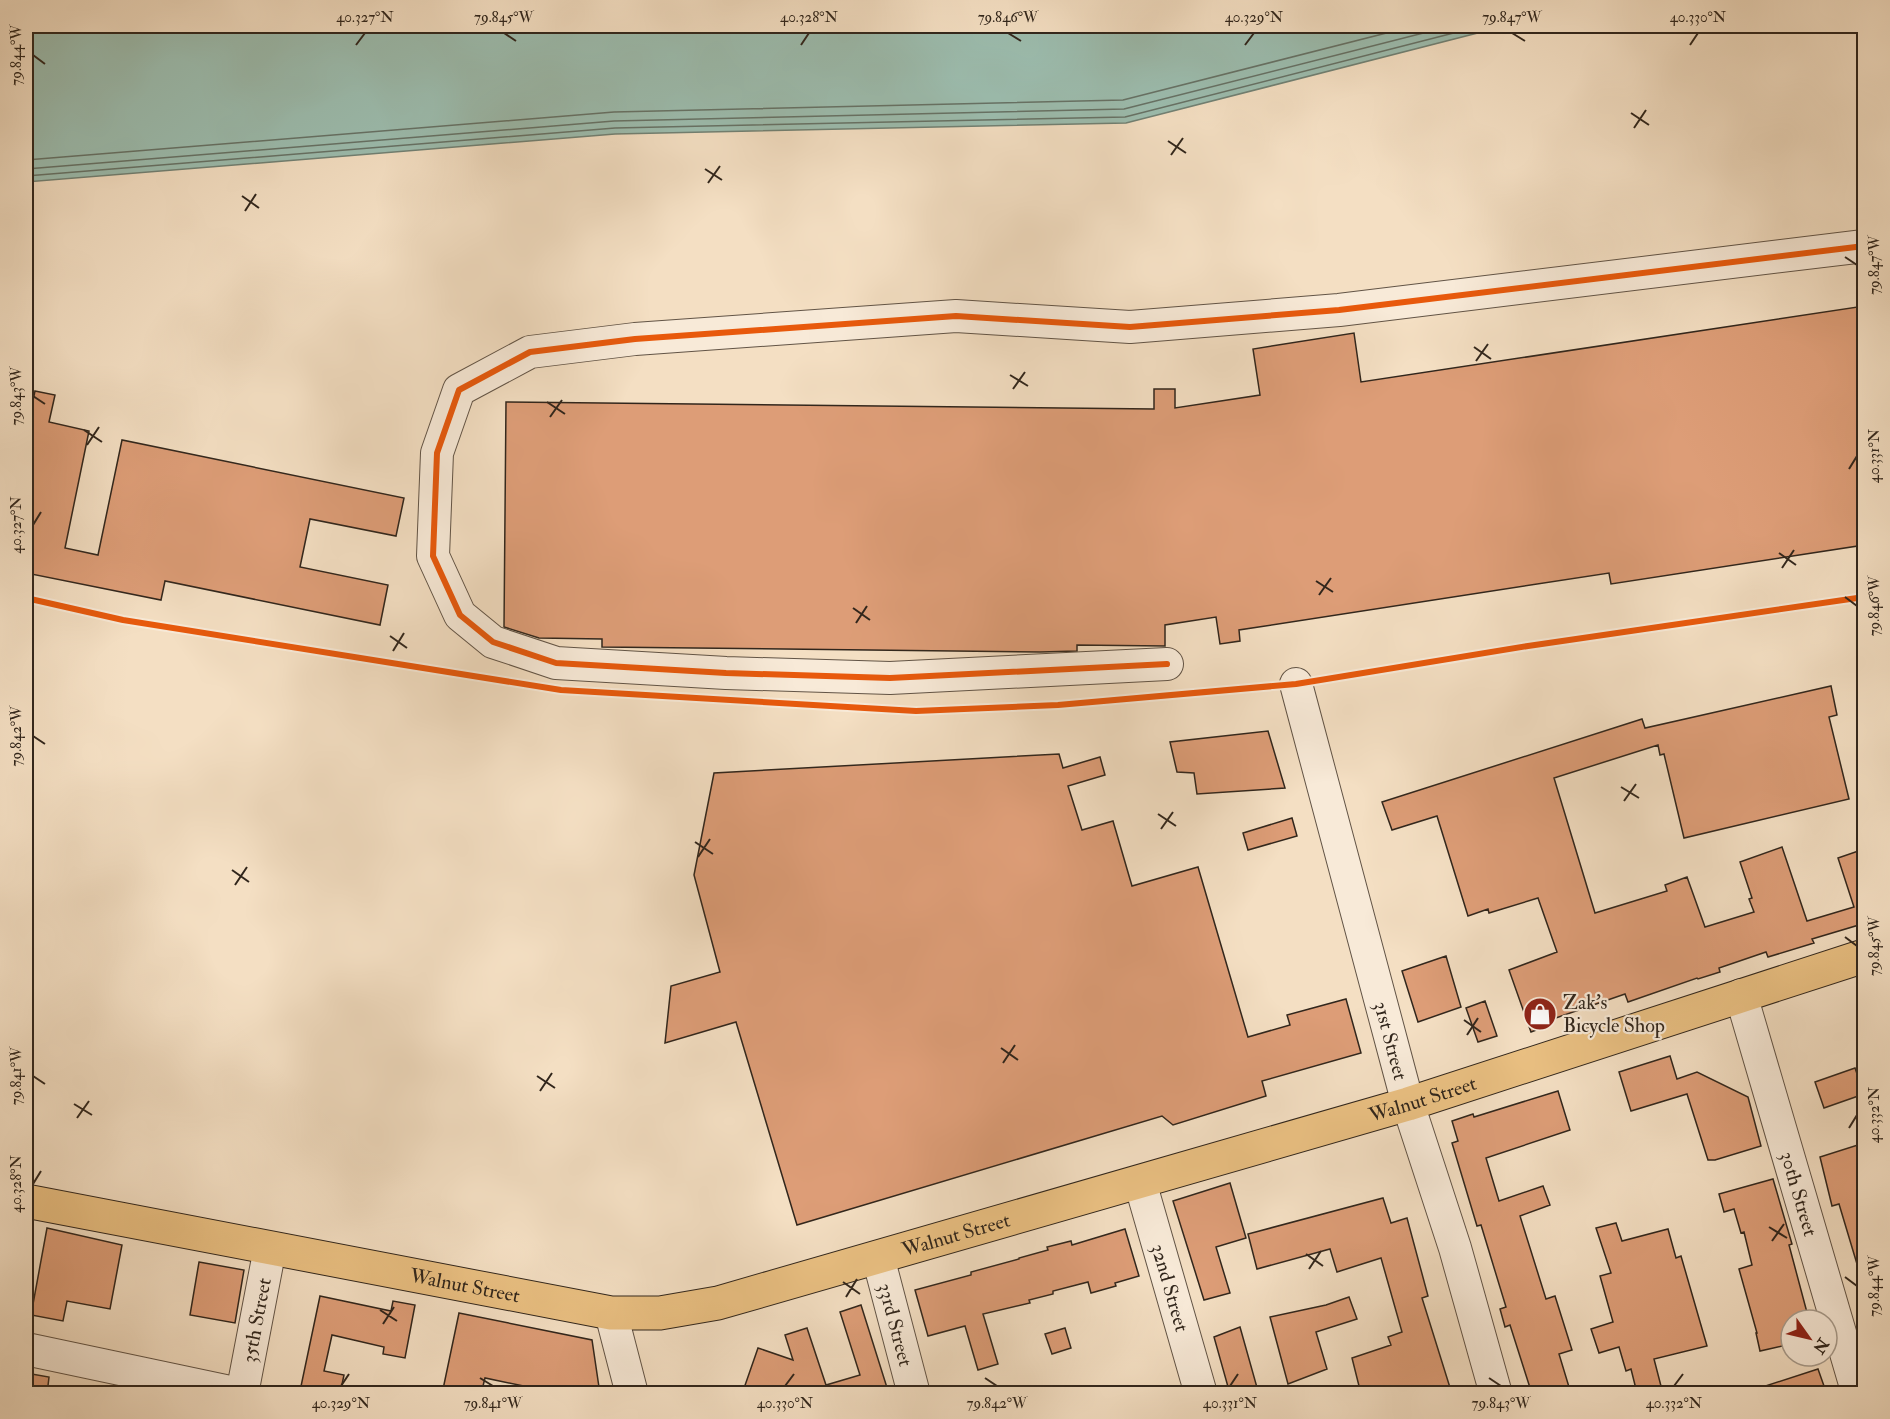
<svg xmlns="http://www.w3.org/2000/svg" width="1890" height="1419" font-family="'IM FELL Double Pica',serif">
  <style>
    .water { fill: #9cbdaf; stroke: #718174; stroke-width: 1.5 }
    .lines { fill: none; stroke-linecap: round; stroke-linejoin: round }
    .shore { stroke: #667266; stroke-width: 1.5 }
    .building { fill: #dd9d77; stroke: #31261c; stroke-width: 1.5 }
    .minor-casing { stroke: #625446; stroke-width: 34 }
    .major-casing { stroke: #31261c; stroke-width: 35 }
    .minor { stroke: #f8ead8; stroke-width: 32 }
    .major { stroke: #eac082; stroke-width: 33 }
    .cycleway-casing { stroke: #f8ead8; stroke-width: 10 }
    .cycleway { stroke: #e8590c; stroke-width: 6 }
    .ticks { fill: none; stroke: #31261c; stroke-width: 2 }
    .labels { text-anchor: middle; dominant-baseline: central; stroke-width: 4.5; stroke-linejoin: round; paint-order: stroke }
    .poi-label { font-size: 20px; fill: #31261c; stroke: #f8ead8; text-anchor: start }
    .street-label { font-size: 20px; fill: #31261c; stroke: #f8ead8 }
    .neatline { fill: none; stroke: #31261c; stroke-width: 2 }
    .ticks-label { font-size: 15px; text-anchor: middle; fill: #31261c }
  </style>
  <rect width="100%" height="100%" fill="#f4dfc3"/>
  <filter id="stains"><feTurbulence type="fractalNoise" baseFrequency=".00333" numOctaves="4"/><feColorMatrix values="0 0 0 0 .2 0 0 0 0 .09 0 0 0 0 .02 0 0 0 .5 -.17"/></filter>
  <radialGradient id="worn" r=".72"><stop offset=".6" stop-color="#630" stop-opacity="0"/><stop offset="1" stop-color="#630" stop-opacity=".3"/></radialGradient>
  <path class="water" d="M26 26H1505L1126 123 615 134 26 182Z"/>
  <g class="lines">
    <path class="shore" d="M26 160 614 112 1123 100 1414 26
      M26 169 614 121 1124 109 1451 26
      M26 176 615 128 1125 117 1481 26"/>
  </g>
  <path class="building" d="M1864 306V545L1611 584 1609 573 1239 630 1240 641 1220 644 1216 617 1165 625V646L1077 645V651L1040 652 602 647V639L539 638 504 627 506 402 1154 409V389H1175V408L1260 395 1253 349 1354 333 1361 382Z
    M35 391 55 395 49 422 89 431 65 548 98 555 122 440 404 498 396 536 310 519 300 567 388 585 380 625 165 581 161 600 26 573V419H29Z
    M1831 686 1837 715 1829 717 1849 799 1684 838 1664 754 1660 755 1658 745 1554 778 1595 913 1667 891 1665 885 1687 877 1705 927 1754 912 1749 899 1752 898 1740 862 1782 847 1807 921 1854 907 1838 858 1864 849V929H1861L1859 925 1812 939 1814 943 1768 957 1766 952 1719 968 1720 972 1698 979 1697 978 1628 1002 1625 994 1550 1020 1552 1024 1531 1032 1509 970 1557 952 1538 898 1489 913 1488 909 1468 916 1437 816 1392 830 1382 802 1642 719 1645 728Z
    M1268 731 1285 788 1197 794 1194 773 1177 772 1170 742Z
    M1059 754 1063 768 1100 757 1105 775 1068 786 1082 830 1113 821 1132 886 1198 867 1248 1037 1290 1025 1287 1015 1346 999 1361 1053 1262 1081 1266 1096 1173 1125 1162 1116 797 1225 736 1022 665 1043 671 986 720 972 694 875 714 773Z
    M1292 818 1297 836 1248 850 1243 833Z
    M1446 956 1461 1007 1418 1022 1402 971Z
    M1485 1001 1497 1036 1478 1042 1466 1008Z
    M1670 1056 1677 1079 1697 1072 1748 1097 1761 1146 1715 1160H1708L1687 1094 1631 1111 1619 1072Z
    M1855 1068 1864 1094 1824 1108 1815 1082Z
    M1558 1091 1570 1130 1486 1158 1499 1201 1543 1186 1550 1205 1520 1216 1546 1299 1555 1296 1572 1350 1559 1354 1569 1387 1546 1394H1532L1510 1325 1505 1327 1500 1309 1506 1307 1481 1225 1477 1226 1452 1143 1458 1141 1452 1121 1473 1114 1474 1117Z
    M1864 1143V1274H1860L1839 1204 1832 1206 1820 1157Z
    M1773 1179 1792 1244 1789 1245 1809 1320H1791V1344L1760 1351 1756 1333H1757L1739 1269 1752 1265 1744 1232 1741 1233 1734 1209 1724 1212 1719 1194Z
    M1230 1183 1246 1238 1216 1247 1230 1293 1204 1300 1173 1201Z
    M1383 1198 1391 1223 1407 1218 1428 1296 1422 1298 1452 1394H1361L1352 1358 1391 1345 1388 1337 1402 1332 1381 1258 1337 1272 1330 1249 1257 1269 1248 1234Z
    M1616 1223 1622 1241 1668 1229 1676 1258 1681 1256 1707 1346 1654 1359 1661 1386 1637 1393 1631 1369 1626 1371 1619 1347 1599 1353 1591 1329 1613 1322 1600 1276 1611 1273 1596 1228Z
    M47 1228 122 1245 110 1309 67 1301 63 1321 31 1315Z
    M1125 1229 1139 1276 1115 1283 1116 1286 1091 1293 1088 1282 1053 1291V1294L1029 1300 1030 1303 983 1314 998 1364 978 1370 965 1326 928 1336 915 1290 971 1275V1272L1019 1259V1258L1048 1250 1047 1247 1071 1241 1072 1245Z
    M199 1262 244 1270 235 1323 190 1315Z
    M320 1296 391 1311 393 1301 415 1305 405 1358 383 1354 384 1347 332 1335 324 1371 344 1375 340 1394H310L300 1391Z
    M1349 1297 1357 1319 1316 1332 1327 1369 1288 1384 1270 1317 1326 1305Z
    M861 1305 889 1394H742L758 1348 793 1360 785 1335 807 1328 826 1385 860 1375 840 1312Z
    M459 1313 592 1340 600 1394H562L485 1378 481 1394H442Z
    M1240 1327 1258 1391 1230 1394 1214 1337Z
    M1065 1328 1071 1348 1052 1354 1045 1334Z
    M1818 1369 1824 1386 1814 1389 1815 1394H1753V1390Z
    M26 1373 49 1377 47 1394H26Z"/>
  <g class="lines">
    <defs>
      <g id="minor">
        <path d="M1167 664 890 678 726 673 556 663 493 642 460 615 433 556 437 453 459 390 530 352 635 339 956 316 1130 327 1339 310 1864 246"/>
        <path id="s1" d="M1296 684 1408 1104 1455 1248 1496 1394"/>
        <path id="s2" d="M1741 995 1858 1394"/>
        <path id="s3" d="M1140 1182 1201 1394"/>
        <path id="s4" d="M878 1257 914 1394"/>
        <path d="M611 1313 632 1394"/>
        <path d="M26 1349 239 1394"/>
        <path id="s5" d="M242 1394 270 1248"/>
      </g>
      <g id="major">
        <path id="s6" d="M26 1201 611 1313H660L718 1303 1408 1104 1864 956"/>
      </g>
    </defs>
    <use href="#minor" class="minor-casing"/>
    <use href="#major" class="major-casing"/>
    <use href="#minor" class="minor"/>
    <use href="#major" class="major"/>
    <defs>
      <path id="cycleway" d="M26 598 123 620 561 690 916 711 1058 705 1296 684 1528 646 1864 597
        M1167 664 890 678 726 673 556 663 493 642 460 615 433 556 437 453 459 390 530 352 635 339 956 316 1130 327 1339 310 1864 246"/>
    </defs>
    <use href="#cycleway" class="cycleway-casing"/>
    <use href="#cycleway" class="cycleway"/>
  </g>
  <path class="ticks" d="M504 33 516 41M1008 33 1021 41M1512 33 1525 41M356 45 365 33M801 45 809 33M1245 45 1254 33M1690 45 1698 33M33 55 45 64M1631 113 1649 125M1634 128 1646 110M1168 141 1186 153M1171 155 1183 138M705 169 722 180M708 183 720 166M242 196 259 208M245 211 256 194M1845 257 1857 265M1474 347 1491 359M1476 361 1488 344M1010 375 1028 386M1013 389 1025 372M33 396 45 404M547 402 565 414M550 417 562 400M84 430 102 442M87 445 99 427M1849 469 1857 456M33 525 41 512M1779 553 1796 565M1782 568 1794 550M1316 581 1333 592M1319 595 1331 578M1845 597 1857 606M853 608 870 620M856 623 867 606M390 636 407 648M393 651 404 633M33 736 45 744M1621 787 1639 798M1624 801 1636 784M1158 814 1176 826M1161 829 1173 812M695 842 713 854M698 857 710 839M232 870 249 882M235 885 247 867M1845 937 1857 946M1464 1020 1481 1032M1467 1035 1478 1018M1001 1048 1018 1060M1003 1063 1015 1045M33 1076 45 1084M537 1076 555 1088M540 1091 552 1073M74 1104 92 1115M77 1118 89 1101M1849 1128 1857 1115M33 1184 41 1171M1769 1227 1787 1238M1772 1241 1784 1224M1306 1254 1323 1266M1309 1269 1321 1251M1845 1277 1857 1286M843 1282 860 1294M846 1297 857 1279M380 1310 397 1321M383 1324 394 1307M480 1378 493 1386M985 1378 997 1386M1489 1378 1501 1386M341 1386 349 1374M785 1386 794 1374M1230 1386 1238 1374M1674 1386 1683 1374"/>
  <defs>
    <symbol id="shop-disc" viewBox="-11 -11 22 22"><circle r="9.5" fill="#8f2418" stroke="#f8ead8"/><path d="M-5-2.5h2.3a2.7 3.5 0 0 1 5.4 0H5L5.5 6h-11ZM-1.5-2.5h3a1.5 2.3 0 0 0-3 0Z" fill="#fff"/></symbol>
  </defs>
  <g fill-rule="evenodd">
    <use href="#shop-disc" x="1521" y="995" width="38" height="38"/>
  </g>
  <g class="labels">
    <g class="poi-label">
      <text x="1563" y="1002">Zak's<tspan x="1563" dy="23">Bicycle Shop</tspan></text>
    </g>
    <g class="street-label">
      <text stroke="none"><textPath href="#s1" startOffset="369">31st Street</textPath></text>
      <text stroke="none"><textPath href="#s6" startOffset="1437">Walnut Street</textPath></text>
      <text stroke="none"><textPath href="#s2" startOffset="207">30th Street</textPath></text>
      <text stroke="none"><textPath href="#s6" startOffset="951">Walnut Street</textPath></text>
      <text stroke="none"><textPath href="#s6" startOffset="447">Walnut Street</textPath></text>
      <text stroke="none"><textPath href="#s3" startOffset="110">32nd Street</textPath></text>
      <text stroke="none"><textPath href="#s5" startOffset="75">35th Street</textPath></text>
      <text stroke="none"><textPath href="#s4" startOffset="70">33rd Street</textPath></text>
    </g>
  </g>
  <rect width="1890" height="1419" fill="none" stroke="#f4dfc3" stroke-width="66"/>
  <g transform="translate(1809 1338) rotate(124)"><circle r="28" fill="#f8ead8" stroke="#a89c8d" stroke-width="1.5"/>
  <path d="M0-4.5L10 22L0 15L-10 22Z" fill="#8f2418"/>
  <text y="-9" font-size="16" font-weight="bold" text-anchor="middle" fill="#31261c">N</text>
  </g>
  <rect x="33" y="33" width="1824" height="1353" class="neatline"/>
  <g class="ticks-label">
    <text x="365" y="22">40.327°N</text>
    <text x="504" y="22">79.845°W</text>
    <text x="809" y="22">40.328°N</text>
    <text x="1008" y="22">79.846°W</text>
    <text x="1254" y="22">40.329°N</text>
    <text x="1512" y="22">79.847°W</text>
    <text x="1698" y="22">40.330°N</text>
    <text transform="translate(16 55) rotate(-90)" y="5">79.844°W</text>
    <text transform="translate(1874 265) rotate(-90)" y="5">79.847°W</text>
    <text transform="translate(16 396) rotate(-90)" y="5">79.843°W</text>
    <text transform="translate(1874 456) rotate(-90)" y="5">40.331°N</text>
    <text transform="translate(16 525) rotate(-90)" y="5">40.327°N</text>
    <text transform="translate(1874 606) rotate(-90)" y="5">79.846°W</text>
    <text transform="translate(16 736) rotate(-90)" y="5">79.842°W</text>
    <text transform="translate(1874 946) rotate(-90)" y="5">79.845°W</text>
    <text transform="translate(16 1076) rotate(-90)" y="5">79.841°W</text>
    <text transform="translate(1874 1115) rotate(-90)" y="5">40.332°N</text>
    <text transform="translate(16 1184) rotate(-90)" y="5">40.328°N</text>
    <text transform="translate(1874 1286) rotate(-90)" y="5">79.844°W</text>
    <text x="341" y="1408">40.329°N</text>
    <text x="493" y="1408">79.841°W</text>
    <text x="785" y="1408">40.330°N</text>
    <text x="997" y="1408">79.842°W</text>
    <text x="1230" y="1408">40.331°N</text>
    <text x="1501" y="1408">79.843°W</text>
    <text x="1674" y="1408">40.332°N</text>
  </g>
  <rect width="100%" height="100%" filter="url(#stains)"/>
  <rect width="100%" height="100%" fill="url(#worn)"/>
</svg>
